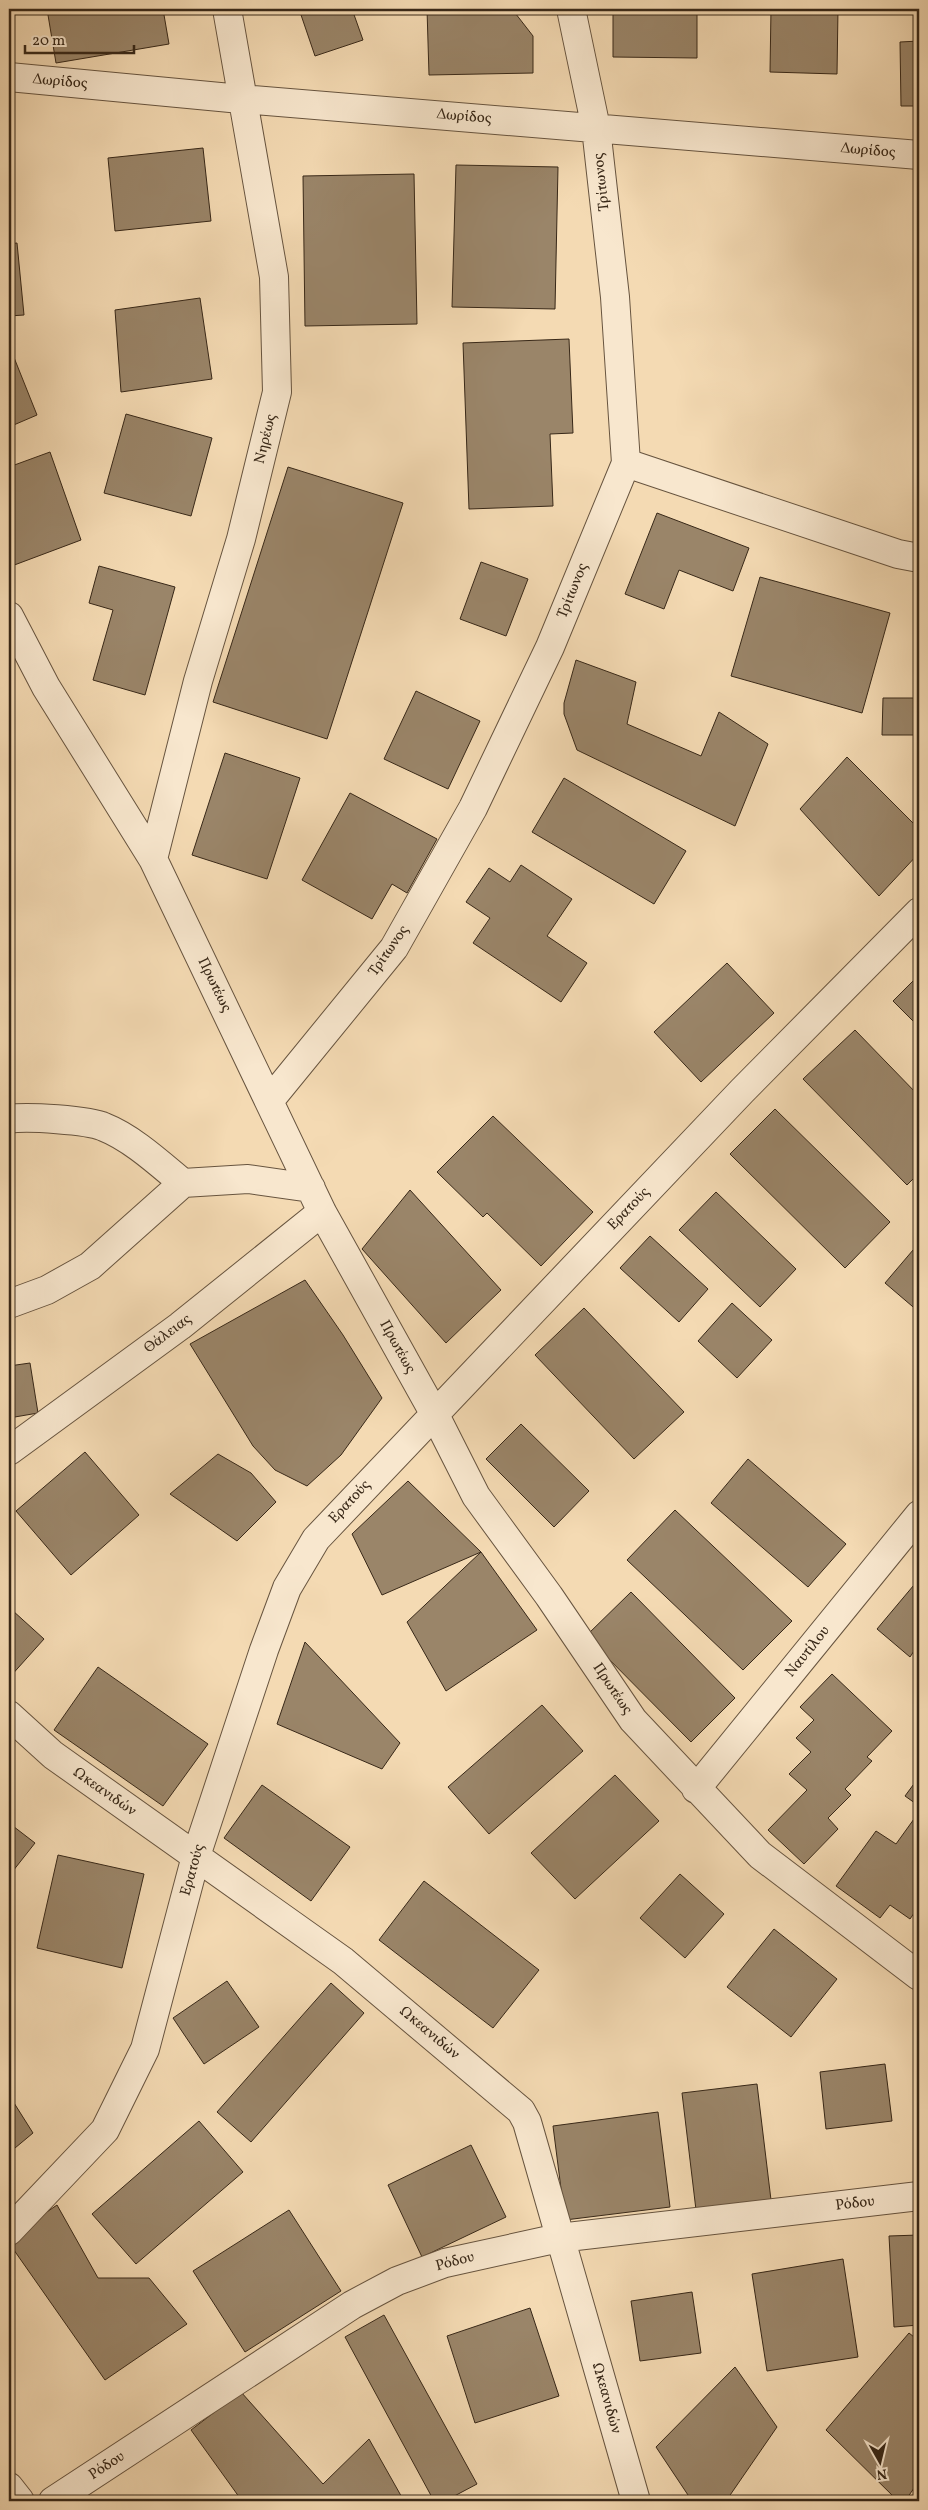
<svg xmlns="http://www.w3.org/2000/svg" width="928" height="2510" font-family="Vollkorn,serif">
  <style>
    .building { fill: #9a8569; stroke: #382818 }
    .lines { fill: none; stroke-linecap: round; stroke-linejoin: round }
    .minor-casing { stroke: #67543f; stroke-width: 30 }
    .minor { stroke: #f8e7ce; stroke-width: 28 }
    .labels { text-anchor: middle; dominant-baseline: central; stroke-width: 4; stroke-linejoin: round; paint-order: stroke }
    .street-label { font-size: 15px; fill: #382818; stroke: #f8e7ce }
  </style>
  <rect width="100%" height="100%" fill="#f4dab3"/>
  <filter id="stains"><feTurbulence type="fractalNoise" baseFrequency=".004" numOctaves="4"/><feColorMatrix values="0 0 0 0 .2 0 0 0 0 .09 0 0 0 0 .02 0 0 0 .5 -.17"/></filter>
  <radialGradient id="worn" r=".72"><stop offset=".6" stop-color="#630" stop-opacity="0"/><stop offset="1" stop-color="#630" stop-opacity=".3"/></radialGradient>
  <path class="building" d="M47 9H163L169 44 56 63Z
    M299 9H352L363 40 315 56Z
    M427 9H512L533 36V73L429 75Z
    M613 9H697V58L613 57Z
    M771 9H838L837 74 770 72Z
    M919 41V106H901L900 42Z
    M203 148 211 221 115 231 108 158Z
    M456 165 558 167 555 309 452 307Z
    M414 174 417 324 305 326 303 176Z
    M17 243 24 315 9 316V244Z
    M200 298 212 379 121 392 115 310Z
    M569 339 573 433 550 434 553 506 469 509 463 343Z
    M9 345 37 415 9 427Z
    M126 414 212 438 191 516 104 493Z
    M50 452 81 540 9 567V467Z
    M288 467 403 503 327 739 213 702Z
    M657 513 749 548 733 591 679 570 664 609 625 594Z
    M481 562 528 579 506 636 460 619Z
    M99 566 175 587 145 695 93 680 113 610 89 603Z
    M760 577 890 613 862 713 731 676Z
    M576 660 636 682 627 724 701 756 719 712 768 744 735 826 577 750 564 714V703Z
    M416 691 480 721 448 789 384 759Z
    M883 698H919V735H882Z
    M225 753 300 778 267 879 192 855Z
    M847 757 919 829V853L879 896 800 809Z
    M564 778 686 851 654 904 532 832Z
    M350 793 437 839 407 893 392 884 372 919 302 880Z
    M521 865 572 899 547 936 587 963 561 1002 473 943 490 918 466 902 489 868 510 882Z
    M727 963 774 1013 701 1082 654 1032Z
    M919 975V1027L893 1001Z
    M855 1030 919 1096V1173L907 1185 803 1079Z
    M775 1109 890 1222 845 1268 730 1154Z
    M493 1116 593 1212 541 1266 487 1213 483 1217 437 1172Z
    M410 1190 501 1290 446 1343 362 1249Z
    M716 1192 796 1269 760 1307 679 1230Z
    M650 1236 708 1289 679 1322 620 1268Z
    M919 1243V1312L885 1283Z
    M305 1280 343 1335 382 1398 341 1455 307 1486 275 1470 253 1446 190 1344Z
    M732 1303 772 1340 737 1378 698 1341Z
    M584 1308 684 1412 634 1459 535 1355Z
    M30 1363 38 1413 9 1418V1366Z
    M521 1424 589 1491 554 1527 486 1459Z
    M85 1452 139 1515 71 1575 16 1511Z
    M218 1454 251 1473 276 1502 237 1541 170 1494Z
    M748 1459 846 1544 808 1587 711 1503Z
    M408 1481 481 1552 382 1595 352 1534Z
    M675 1510 792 1621 743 1670 627 1560Z
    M481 1552 537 1630 446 1691 407 1622Z
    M919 1579V1655L914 1651 910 1657 877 1629Z
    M631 1592 735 1698 691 1742 586 1636Z
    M12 1610 44 1639 9 1678V1613Z
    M305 1642 400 1743 382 1769 277 1724Z
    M98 1667 208 1744 163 1806 54 1730Z
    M832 1674 892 1731 867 1757 872 1761 845 1789 851 1795 828 1818 838 1829 804 1864 768 1830 807 1790 789 1774 811 1752 796 1738 814 1720 800 1707Z
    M542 1705 583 1751 489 1834 448 1787Z
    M615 1775 659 1821 575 1899 531 1853Z
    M919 1777V1806L905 1796Z
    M262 1785 350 1847 311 1901 224 1838Z
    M919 1812V1906L910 1919 890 1905 880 1918 836 1886 876 1831 896 1844Z
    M9 1823 35 1843 9 1876Z
    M58 1855 144 1874 122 1968 37 1948Z
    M680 1874 724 1914 685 1958 640 1918Z
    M424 1881 539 1970 493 2028 379 1940Z
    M774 1929 837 1979 791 2037 727 1987Z
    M227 1981 259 2027 204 2064 173 2018Z
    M331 1983 364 2013 251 2142 217 2112Z
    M885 2064 892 2121 826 2129 820 2072Z
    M757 2084 771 2200 696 2210 682 2093Z
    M9 2095 33 2133 9 2153Z
    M658 2112 670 2207 565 2220 553 2126Z
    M199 2121 243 2172 136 2264 92 2214Z
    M471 2145 506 2217 422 2257 388 2185Z
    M57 2205 98 2278H149L187 2324 105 2380 9 2243V2238Z
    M289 2210 341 2291 245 2352 193 2271Z
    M919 2235V2325L894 2327 889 2236Z
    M843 2259 858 2357 767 2371 752 2274Z
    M692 2292 701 2353 640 2361 631 2301Z
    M530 2308 559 2396 475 2423 447 2336Z
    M384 2315 477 2484 445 2501H434L345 2337Z
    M909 2333 919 2341V2481L905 2501H898L826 2430Z
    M735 2367 777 2427 726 2501H692L656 2447Z
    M241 2392 323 2484 369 2439 404 2501H242L191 2430Z"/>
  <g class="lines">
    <defs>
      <path id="minor" d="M9 77 241 99 919 155
        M626 463 898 554 919 558
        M9 616 46 687 153 859 322 1212 434 1413 476 1496 549 1596 633 1720 760 1855 919 1976
        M153 859 198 681 241 539 277 392 274 277 227 9
        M270 1100 394 948 473 808 550 647 626 463 615 297 596 128 571 9
        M9 1119C26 1116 89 1120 104 1127 132 1138 160 1164 183 1183
        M9 1304 47 1290 90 1266 183 1183 248 1179 311 1188
        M9 1451 180 1326 322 1212
        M9 1715 53 1755 343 1961 521 2111 527 2122 636 2501
        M696 1789 919 1515
        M9 2231 105 2130 145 2049 196 1856 264 1650 287 1588 316 1539 742 1091 919 912
        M9 2487 20 2501
        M53 2501 352 2305 397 2281 445 2263 559 2238 919 2196"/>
    </defs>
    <use href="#minor" class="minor-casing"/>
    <use href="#minor" class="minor"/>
  </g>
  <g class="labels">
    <g class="street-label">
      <text transform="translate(60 82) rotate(5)">Δωρίδος</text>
      <text transform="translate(464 117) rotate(5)">Δωρίδος</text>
      <text transform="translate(868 151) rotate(5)">Δωρίδος</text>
      <text transform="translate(602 182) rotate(-96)">Τρίτωνος</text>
      <text transform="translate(266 439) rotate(-76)">Νηρέως</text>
      <text transform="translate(573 591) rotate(-68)">Τρίτωνος</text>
      <text transform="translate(389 951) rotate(-55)">Τρίτωνος</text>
      <text transform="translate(214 985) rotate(64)">Πρωτέως</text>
      <text transform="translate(629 1209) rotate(-46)">Ερατούς</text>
      <text transform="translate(168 1334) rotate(-37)">Θάλειας</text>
      <text transform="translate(397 1347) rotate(61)">Πρωτέως</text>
      <text transform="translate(350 1502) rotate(-47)">Ερατούς</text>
      <text transform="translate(808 1652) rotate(-51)">Ναυτίλου</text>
      <text transform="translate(612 1689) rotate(56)">Πρωτέως</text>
      <text transform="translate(104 1792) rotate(35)">Ωκεανιδών</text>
      <text transform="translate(193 1870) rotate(-74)">Ερατούς</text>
      <text transform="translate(429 2033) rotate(40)">Ωκεανιδών</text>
      <text transform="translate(855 2204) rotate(-7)">Ρόδου</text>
      <text transform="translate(455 2262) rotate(-15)">Ρόδου</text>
      <text transform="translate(606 2398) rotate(74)">Ωκεανιδών</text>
      <text transform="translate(107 2466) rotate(-33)">Ρόδου</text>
    </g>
  </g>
  <rect width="928" height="2510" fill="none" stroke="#f4dab3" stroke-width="30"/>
  <rect x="10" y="10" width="908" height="2490" fill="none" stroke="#382818" stroke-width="2.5"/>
  <rect x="15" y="15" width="898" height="2480" fill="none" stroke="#382818"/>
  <g transform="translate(880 2462) rotate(172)" stroke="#f8e7ce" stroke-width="4" paint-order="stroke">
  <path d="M0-4L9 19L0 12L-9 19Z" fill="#382818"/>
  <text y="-8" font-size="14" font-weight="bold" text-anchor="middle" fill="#382818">N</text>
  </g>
  <path d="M25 45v8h109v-8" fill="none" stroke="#382818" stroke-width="2.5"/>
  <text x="32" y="45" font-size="15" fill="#382818" stroke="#f8e7ce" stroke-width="4" paint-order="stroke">20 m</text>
  <rect width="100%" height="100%" filter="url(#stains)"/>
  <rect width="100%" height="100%" fill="url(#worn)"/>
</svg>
